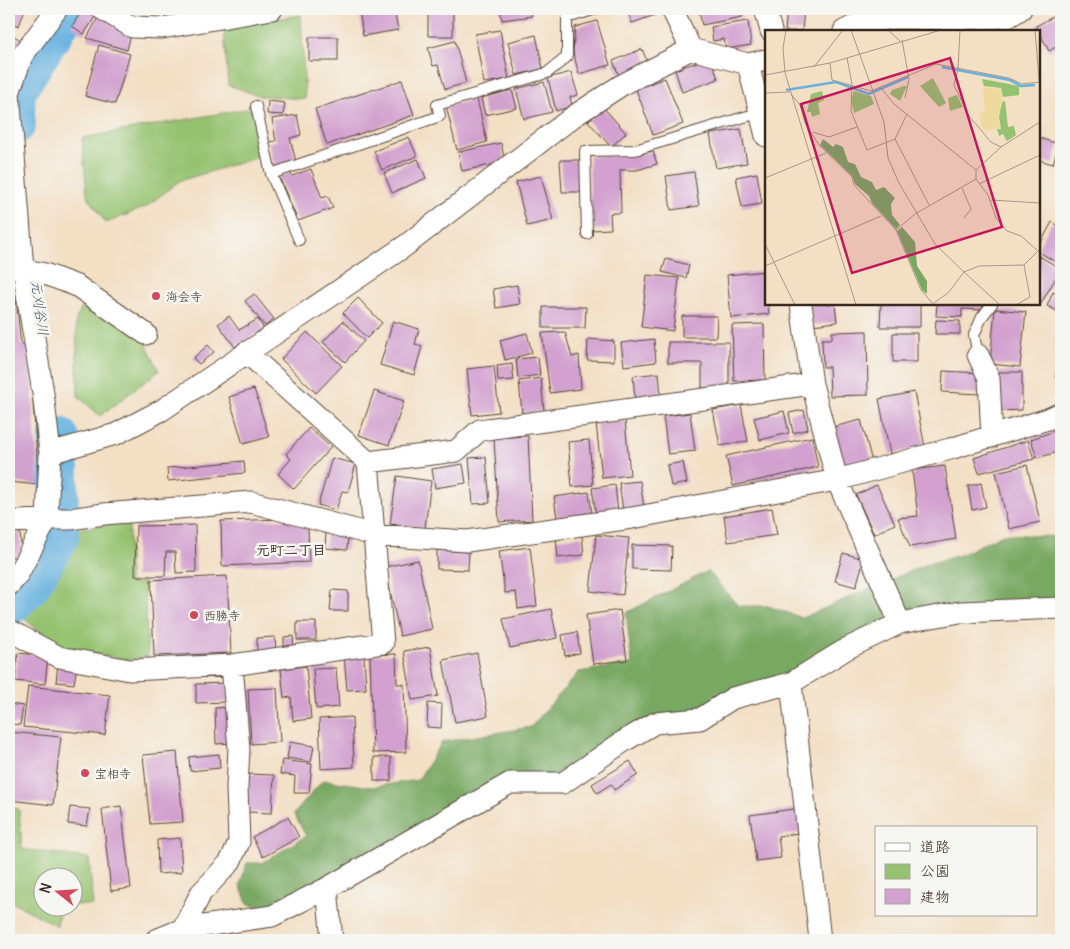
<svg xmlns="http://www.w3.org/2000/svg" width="1070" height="949" font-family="Delius,'Klee One',sans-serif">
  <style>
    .green { fill: #95c270; stroke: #687647 }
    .forest { fill: #78a862; stroke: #5a6940 }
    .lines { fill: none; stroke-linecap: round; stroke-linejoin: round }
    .river { stroke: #66b1df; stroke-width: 40 }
    .building { fill: #d2a1cf }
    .service-casing { stroke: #574537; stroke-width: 12 }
    .minor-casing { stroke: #574537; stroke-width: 23 }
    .service { stroke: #fff; stroke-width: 10 }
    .minor { stroke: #fff; stroke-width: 21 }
    .poi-dot { fill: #d1495b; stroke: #f6f6f2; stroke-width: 2 }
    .labels { text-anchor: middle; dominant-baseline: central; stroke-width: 5; stroke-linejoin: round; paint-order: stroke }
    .poi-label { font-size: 12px; fill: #3b2a1e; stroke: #f6f6f2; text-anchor: start }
    .water-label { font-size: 14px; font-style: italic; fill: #4a5962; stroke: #f6f6f2 }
    .neighbourhood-label { font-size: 14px; font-weight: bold; fill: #3b2a1e; stroke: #f6f6f2 }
    .inset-river { fill: none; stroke: #66b1df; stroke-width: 2.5 }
    .inset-road { fill: none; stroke: #a99782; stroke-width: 1 }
    .view { fill: #c2185b; fill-opacity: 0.15; stroke: #c2185b; stroke-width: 2.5 }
    .inset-edge { fill: none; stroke: #3b2a1e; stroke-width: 2.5 }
  </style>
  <rect width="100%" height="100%" fill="#f6f6f2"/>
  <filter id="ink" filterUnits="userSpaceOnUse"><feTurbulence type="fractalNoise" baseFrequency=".02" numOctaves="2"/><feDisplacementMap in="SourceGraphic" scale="10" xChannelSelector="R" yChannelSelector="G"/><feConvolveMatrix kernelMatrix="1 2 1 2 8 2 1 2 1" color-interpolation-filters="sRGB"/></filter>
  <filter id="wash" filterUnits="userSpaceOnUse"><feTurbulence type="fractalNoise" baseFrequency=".0096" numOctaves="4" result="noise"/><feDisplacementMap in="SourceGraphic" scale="20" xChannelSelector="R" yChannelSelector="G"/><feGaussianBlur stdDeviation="1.12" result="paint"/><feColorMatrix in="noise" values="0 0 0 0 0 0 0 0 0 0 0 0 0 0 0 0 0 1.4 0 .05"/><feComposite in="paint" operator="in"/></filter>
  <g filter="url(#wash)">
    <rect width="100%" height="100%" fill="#f3dfc4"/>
    <path class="green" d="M301 15 305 99 260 96 228 85 224 28Z
      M251 108 261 156 179 181 146 207 106 223 87 195 82 138Z
      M85 302 145 341 159 371 100 416 78 396 76 319Z
      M129 522V583L144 582 148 656 131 660 63 649 19 615 60 574 77 529Z
      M9 807 19 809 22 849 89 858 93 905H73L72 876H42V906L60 907 57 926 9 900Z"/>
    <path class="forest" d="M1003 534 1061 537V603L903 617 888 581 924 565 960 555Z
      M708 571 738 606H768L802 618 875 586 890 620 788 678 729 693 561 778 507 776 268 911 247 903 240 885 247 863H262L306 836 294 814 323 780 372 787 418 780 442 742 531 727 579 672 632 664 626 613Z"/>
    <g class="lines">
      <path class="river" d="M16 124 15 113 16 91 68 9
        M9 606 28 588 59 537V437"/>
    </g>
    <g id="blocks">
      <path class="building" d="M9 9H25L19 26 9 22Z
        M83 9H95L99 11 84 34 72 26Z
        M359 9H394L398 30 363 36Z
        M428 9H453V36H428Z
        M500 9H530L532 16 502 20Z
        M627 9H662L664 12 632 23Z
        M699 9H740L742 17 702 25Z
        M787 9 804 10 802 31H785Z
        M839 9H866V15H839Z
        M1056 15 1061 25V44L1049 51 1036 26Z
        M99 16 132 30 127 50 87 38Z
        M597 21 610 65 579 74 573 52 575 27Z
        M748 21 751 45 726 49 724 39 713 41 711 27Z
        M944 27H970V31H944Z
        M500 30 509 79 484 83 475 34Z
        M9 32 24 43 9 64Z
        M536 35 543 69 516 75 508 42Z
        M309 37H338V61H309Z
        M455 41 466 83 445 89 438 65 433 66 428 48Z
        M99 45 130 54 115 104 85 96Z
        M642 49 649 66 620 78 613 61Z
        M711 57 718 79 682 92 675 70Z
        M766 71V92L759 73Z
        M571 72 578 95 570 97 572 106 556 111 548 78Z
        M665 78 683 124 653 135 636 89Z
        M402 80 414 115 327 145 315 109Z
        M544 82 552 112 524 119 516 89Z
        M512 90 517 108 485 115 481 98Z
        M477 99 487 142 457 150 446 106Z
        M268 101 285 103 283 115 267 114Z
        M603 107 626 133 611 147 588 121Z
        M297 115 301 135 290 138 296 162 274 167 269 142 276 141 272 119Z
        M741 129 747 163 716 168 710 134Z
        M409 137 417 156 382 170 374 151Z
        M1039 138 1059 144 1053 164 1039 160Z
        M501 143 505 162 462 171 458 152Z
        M653 151 657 164 637 170H620L621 213H610L611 229 591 230 589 156 636 155Z
        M418 159 426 178 392 193 384 173Z
        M560 160H582L583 192H562Z
        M311 169 322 198 328 196 333 208 298 221 279 177 290 173 292 176Z
        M694 172 699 206 671 210 666 176Z
        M757 173 762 204 742 207 736 177Z
        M541 176 553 220 527 226 516 182Z
        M1052 222 1061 227V265L1039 252V246Z
        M1039 256 1061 269 1040 305 1039 304Z
        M666 259 689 265 686 278 662 272Z
        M765 271 766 304H768L769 314 731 318 727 275Z
        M647 275 679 278 673 331 641 327Z
        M9 279 14 280 21 345 29 347 39 485 9 482Z
        M517 285 520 304 496 308 493 289Z
        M1053 292 1061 296V313L1047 306Z
        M254 294 274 319 265 326 245 301Z
        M358 298 382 323 367 338 343 313Z
        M809 304H835L837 322 812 325Z
        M881 304H920V327H880Z
        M937 304H983L982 310 962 309V317L936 316Z
        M543 307H586L585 328H543Z
        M995 309 1026 312 1020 367 990 364Z
        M229 316 239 330 258 319 264 329 235 347 218 324Z
        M682 316H717L716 337H682Z
        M936 320 960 321V334H935Z
        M343 321 364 341 345 362 323 342Z
        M393 321 419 329 415 344 422 346 414 375 380 365Z
        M764 324 765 380 734 381 732 325Z
        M867 331 868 395 830 396 829 367H823L822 339H832V332Z
        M307 332 342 366 316 393 281 359Z
        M565 332 572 357 579 355 581 389 550 393 542 333Z
        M527 333 532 353 505 360 500 340Z
        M893 333H917V362H893Z
        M588 339 614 341V361L587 360Z
        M654 339 656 362 624 366 621 343Z
        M668 342H729V389L702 388V363H668Z
        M208 345 214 352 199 364 193 358Z
        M1061 356V379L1055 377Z
        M538 357 540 375 518 378 516 359Z
        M512 364 514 380 498 381 497 366Z
        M494 366 499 412 472 415 467 369Z
        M943 371 981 373 980 394 942 392Z
        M998 372H1022V410L999 411Z
        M659 373 661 396 635 399 633 376Z
        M541 378 544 411 522 413 519 381Z
        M254 389 269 437 243 444 229 397Z
        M374 391 404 401 389 445 359 435Z
        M914 392 925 447 890 454 879 399Z
        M741 405 748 441 720 446 713 410Z
        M804 410 808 429 793 433 789 413Z
        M784 411 789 433 760 440 754 418Z
        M690 413 695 451 668 454 663 416Z
        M625 420 630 475 602 478 596 423Z
        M861 420 872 462 839 470 829 428Z
        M309 428 331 447 294 489 278 474 291 459 286 454Z
        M1061 429V451L1037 458 1031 439Z
        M528 436 532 520 499 522 494 438Z
        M812 437 818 467 733 486 726 456Z
        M589 440 593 485 572 487 568 442Z
        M1028 440 1034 459 979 473 974 458Z
        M486 457 490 503 473 504 469 458Z
        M332 458 356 464 348 492 342 491 336 510 318 505Z
        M244 461 245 473 168 481 167 468Z
        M683 462 687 483 671 486 667 465Z
        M463 464 466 483 435 488 432 469Z
        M1027 465 1040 522 1009 529 996 472Z
        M945 466 956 539 910 547 898 518 918 516 912 470Z
        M397 476 431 481 425 528 390 524Z
        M640 481 644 508 623 511 619 483Z
        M981 483 986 507 972 510 968 486Z
        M615 485 618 512 596 515 592 488Z
        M877 485 895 524 874 534 856 495Z
        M589 492 592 514 557 519 554 497Z
        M772 508 777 535 728 542 724 516Z
        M286 519 308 527 309 562 222 566 221 521Z
        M195 525 196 572 176 573 175 552H166L165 576H135L136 526Z
        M9 532H20L22 557H9Z
        M326 533 348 536 347 550 325 548Z
        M596 535 629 538 623 595 590 591Z
        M582 536 584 555 558 558 556 539Z
        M632 545 672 546 671 570 632 569Z
        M530 547 537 606 518 609 516 592 505 593 499 551Z
        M437 550 469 552 468 570 437 569Z
        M843 553 864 559 856 587 835 581Z
        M418 560 432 629 400 636 385 567Z
        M227 576 231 653 154 656 151 580Z
        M332 590 348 591V611H330Z
        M551 609 557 638 510 648 503 619Z
        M620 610 627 660 593 664 586 615Z
        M297 622H316V640H297Z
        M577 632 580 653 565 656 562 635Z
        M293 636 294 650H284V637Z
        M275 637 276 651 257 652V638Z
        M430 647 438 696 412 700 404 651Z
        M18 653 48 656 45 684 15 681Z
        M477 653 488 716 455 722 443 660Z
        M396 654 397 684H404L406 752 373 753 370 655Z
        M364 656 366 689 347 690 344 657Z
        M58 664 77 666 74 684 56 682Z
        M306 666 311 719 293 721 291 697 284 698 281 669Z
        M336 668 339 707 316 709 313 669Z
        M228 683V702L196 703V684Z
        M28 686 110 695 105 735 23 727Z
        M277 688 280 742 251 744 248 689Z
        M428 703 442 704 441 728 427 727Z
        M9 704 23 706 20 725 9 724Z
        M230 707 232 743 216 744 215 708Z
        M352 717 354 767 321 769 319 719Z
        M9 732 61 737 53 805 9 800Z
        M290 742 314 746 311 762 287 758Z
        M177 752 183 822 150 824 143 755Z
        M219 754 220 768 190 771 189 757Z
        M374 757H391V781H374Z
        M282 760 312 764 309 793H294L295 776 280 774Z
        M630 761 638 775 614 790 611 784 597 793 592 784Z
        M248 774 274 775 272 813 246 812Z
        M121 806 131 888 111 891 102 809Z
        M70 807 90 809 87 826 68 824Z
        M801 808 805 832 778 836 781 858 756 861 750 815Z
        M288 817 299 837 263 857 252 837Z
        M180 838 182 872 158 874 157 840Z"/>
    </g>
  </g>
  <g filter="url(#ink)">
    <use href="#blocks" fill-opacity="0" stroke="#574537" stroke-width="1"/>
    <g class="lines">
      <defs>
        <path id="service" d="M256 106 271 174 299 240
          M271 174 440 116 437 105 547 73 567 57V18L596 9
          M587 234 585 151 635 150 761 112
          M978 355 974 335 982 317 992 304"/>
        <path id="minor" d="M102 9 132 27 162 28 272 9
          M765 9 771 31
          M844 31 858 24 895 18 960 19 1008 17 1021 9
          M691 49 748 64 766 60
          M748 64 766 136
          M11 267 45 274 77 286 146 334
          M801 304 812 384 837 480 900 623
          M978 355 989 378 992 437
          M50 453 116 434 162 410 405 246 574 116 620 86 691 49 672 9
          M368 462 456 451 480 430 812 384
          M9 522 48 519H70L104 514 251 502 374 535 467 541 632 518 837 480 950 449 1048 419 1061 413
          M9 585 17 576 47 519 50 453 43 393 23 269 9 93 22 56 57 9
          M9 630 59 657 130 670 232 665 383 643 368 462 246 352
          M791 683 820 940
          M327 888 332 940
          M183 929 201 893 230 862 239 842 237 787 239 749 232 665
          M156 940 183 929 272 916 327 888 510 783H563L624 741 655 723 700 719 733 698 791 683 848 648 900 623 960 612 1061 608"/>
      </defs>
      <use href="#service" class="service-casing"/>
      <use href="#minor" class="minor-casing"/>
      <use href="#service" class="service"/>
      <use href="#minor" class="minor"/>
    </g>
  </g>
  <g class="poi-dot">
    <circle cx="156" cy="296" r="5"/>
    <circle cx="194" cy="615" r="5"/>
    <circle cx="85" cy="773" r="5"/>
  </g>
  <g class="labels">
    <g class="poi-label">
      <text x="166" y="296">海会寺</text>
      <text x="204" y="615">西勝寺</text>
      <text x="95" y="773">宝相寺</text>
    </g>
    <g class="water-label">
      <text transform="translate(40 308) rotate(82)">元刈谷川</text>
    </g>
    <g class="neighbourhood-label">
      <text x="291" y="550">元町二丁目</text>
    </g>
  </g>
  <g transform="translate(765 30)">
    <rect width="275" height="275" fill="#f3dfc4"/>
    <path d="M168 48 181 73 174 77 155 56ZM217 49 254 56V65L238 67 236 58 219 56ZM139 56H142L135 71 125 64 127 60ZM57 61 59 70 53 73 55 84 47 87 46 82H42L46 64ZM89 61 106 66 109 74 89 83 86 70ZM192 65 198 77 185 81 183 68ZM240 71 243 97 249 96 251 105 242 111 238 104 234 106 232 99H236L234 87 237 72Z" fill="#95c270"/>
    <path d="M58 109 68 117 71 114 78 117 83 132 90 134 96 147 107 152 111 160 119 157 130 168 126 174 127 185 135 195 131 199 107 173 104 166 90 154 87 146 55 115ZM137 197 150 212 152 236 162 251V264L157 260 132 201Z" fill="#78a862"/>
    <path d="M218 57 235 59 238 70 233 86 235 98 220 101 217 96 214 84 220 81Z" fill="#eeda9e"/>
    <path class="inset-river" d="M177 37 245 50 256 56 270 55M21 60 71 52 104 64 143 47"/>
    <path class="inset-road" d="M86 0 119 92 123 128 134 153 170 214 199 242 184 262 169 273M123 0 135 11M270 0 275 61M137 10 144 49 140 68M82 28 87 54 86 81 102 120 130 109 142 84M65 33 67 50 106 61 171 34 244 48 257 54 275 52M49 37 78 0M193 39 189 55 204 86 226 112 236 117 275 92M193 39 195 0M20 43 18 18 21 0M20 43 91 275M0 45 65 33 176 0M116 58 129 74 211 140 236 117M0 63 25 62M26 64 35 75 40 93 54 115 87 147 89 155 131 200 156 260 169 275M48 102 64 107 92 97M130 109 164 175M211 140V149L223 165 231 188 242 201 256 206 272 220M0 148 61 123M214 154 275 125M197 158 206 179 199 188M226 170 275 173M131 200 150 184 211 149M0 214 30 275M0 236 116 186M235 275 199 242 214 236 259 235 275 219M251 275 265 267 259 235"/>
    <path class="view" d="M185 28 237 197 87 243 36 74Z"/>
    <rect width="275" height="275" class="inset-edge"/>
  </g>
  <rect width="1070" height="949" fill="none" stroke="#f6f6f2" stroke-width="30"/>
  <rect x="875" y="826" width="162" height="90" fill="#f6f6f2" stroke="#aba49d"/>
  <rect x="885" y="843" width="25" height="8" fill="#ffffff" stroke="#aba49d"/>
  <text x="920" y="852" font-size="15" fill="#3b2a1e">道路</text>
  <rect x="885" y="864" width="25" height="15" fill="#95c270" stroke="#aba49d"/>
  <text x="920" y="876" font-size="15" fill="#3b2a1e">公園</text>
  <rect x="885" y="889" width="25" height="15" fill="#d2a1cf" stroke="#aba49d"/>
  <text x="920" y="902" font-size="15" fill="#3b2a1e">建物</text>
  <g transform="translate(58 892) rotate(287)"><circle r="24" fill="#f6f6f2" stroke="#aba49d"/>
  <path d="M0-4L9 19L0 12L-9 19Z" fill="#d1495b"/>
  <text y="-8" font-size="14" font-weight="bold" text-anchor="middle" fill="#3b2a1e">N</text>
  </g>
</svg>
